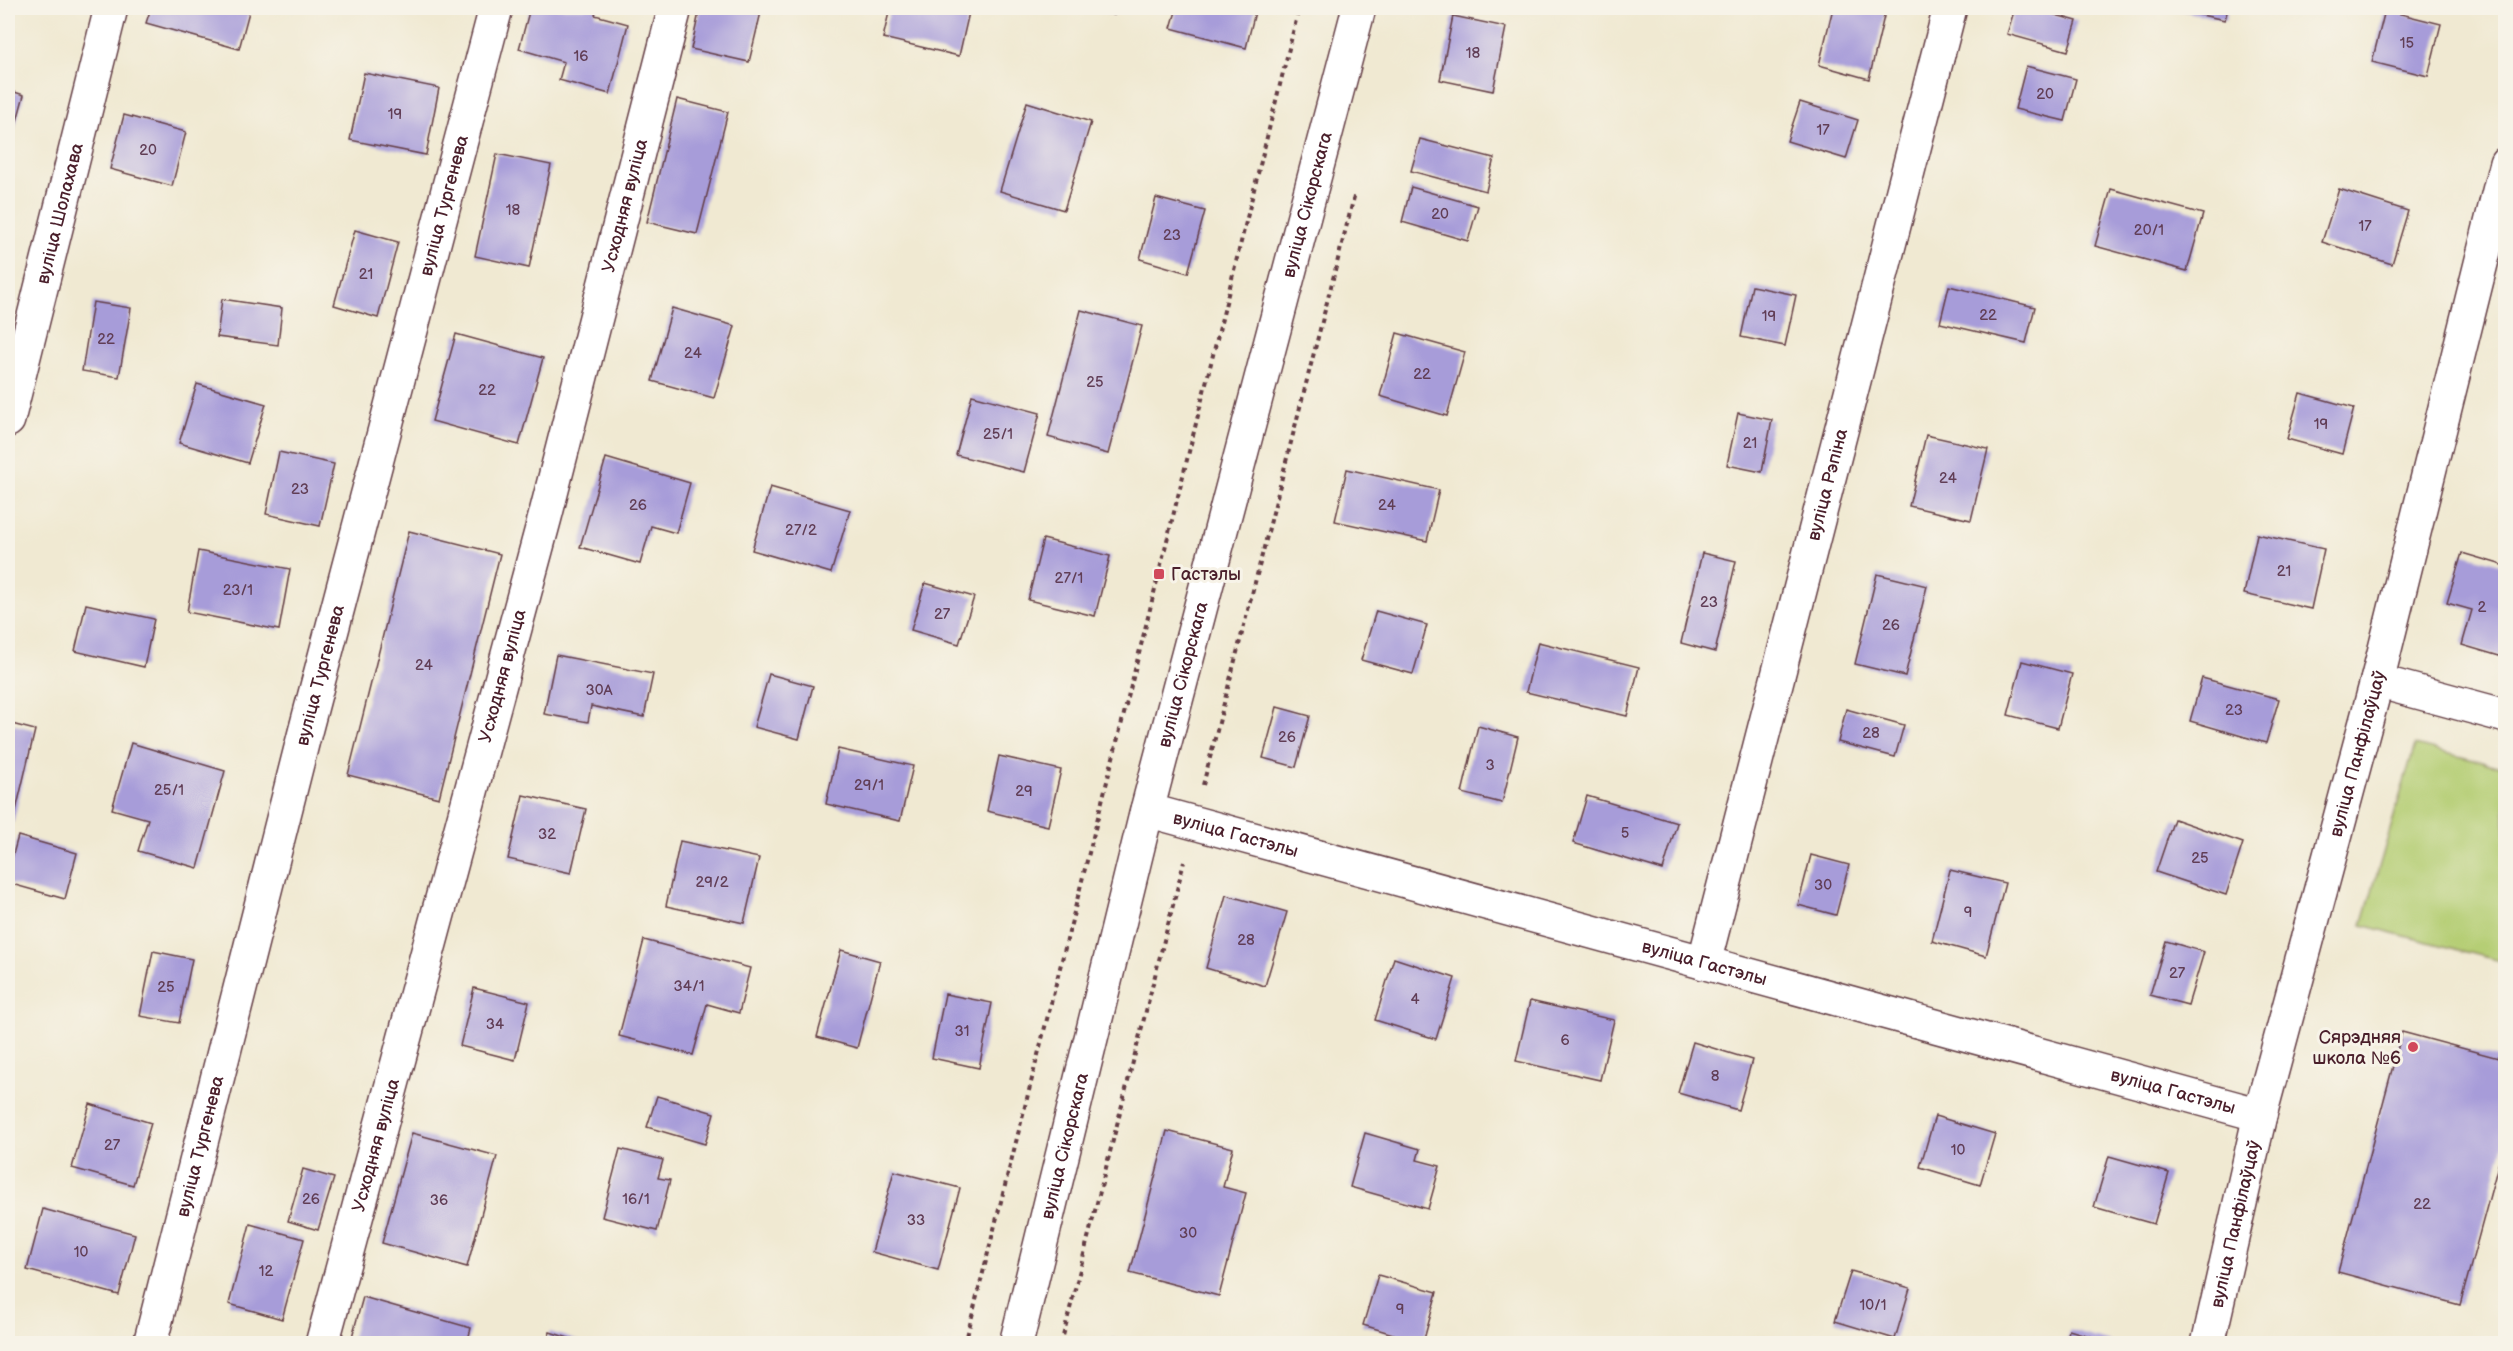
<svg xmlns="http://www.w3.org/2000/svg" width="2513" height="1351" font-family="'Balsamiq Sans',sans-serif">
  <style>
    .green { fill: #b5ce74; stroke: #807650; stroke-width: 1.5 }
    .building { fill: #a79cd9 }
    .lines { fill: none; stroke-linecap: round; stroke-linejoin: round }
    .minor-casing { stroke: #633d44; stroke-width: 36 }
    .path { stroke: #633d44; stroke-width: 4; stroke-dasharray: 4.5 4.5; stroke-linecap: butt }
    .minor { stroke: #fff; stroke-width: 33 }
    .poi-dot { fill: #d1495b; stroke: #f7f3e8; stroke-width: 2 }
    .labels { text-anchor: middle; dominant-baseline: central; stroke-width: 6; stroke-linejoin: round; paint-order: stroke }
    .number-label { font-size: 15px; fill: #613e56 }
    .street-label { font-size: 18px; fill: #4a1f2b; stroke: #f7f3e8 }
    .poi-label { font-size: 18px; fill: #4a1f2b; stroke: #f7f3e8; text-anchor: start }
  </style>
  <rect width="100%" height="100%" fill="#f7f3e8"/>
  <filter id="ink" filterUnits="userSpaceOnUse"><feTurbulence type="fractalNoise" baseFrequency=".0167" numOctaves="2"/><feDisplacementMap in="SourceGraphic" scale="12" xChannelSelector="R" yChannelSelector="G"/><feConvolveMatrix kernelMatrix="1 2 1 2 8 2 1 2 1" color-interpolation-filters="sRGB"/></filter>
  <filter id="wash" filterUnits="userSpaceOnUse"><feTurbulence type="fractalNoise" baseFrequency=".008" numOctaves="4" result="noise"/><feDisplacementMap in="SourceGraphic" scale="24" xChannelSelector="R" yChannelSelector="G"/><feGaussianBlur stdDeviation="1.35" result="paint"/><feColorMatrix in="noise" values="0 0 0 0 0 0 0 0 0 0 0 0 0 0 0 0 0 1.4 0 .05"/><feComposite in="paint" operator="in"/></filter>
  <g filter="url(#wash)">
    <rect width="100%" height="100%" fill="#f0e9d2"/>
    <path class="green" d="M2415 745 2505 768V962L2362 925Z"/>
    <g id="blocks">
      <path class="building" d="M151 8H250L239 49 146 23Z
        M530 8H597L595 15 628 24 610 94 559 80 564 62 519 49Z
        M700 8H762L749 62 691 49Z
        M890 8H970L959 56 883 38Z
        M1093 8H1116L1114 15Z
        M1177 8H1256L1246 48 1171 28Z
        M1833 8H1886L1869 79 1819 65Z
        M2015 8H2031L2077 21 2068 51 2007 34Z
        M2169 8H2228L2225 20Z
        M2385 10 2441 24 2428 76 2372 62Z
        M1453 16 1506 27 1493 91 1440 80Z
        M2026 66 2076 79 2065 121 2015 109Z
        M364 73 439 88 426 155 350 140Z
        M8 90 24 95 8 154Z
        M677 99 728 112 697 234 647 222Z
        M1027 102 1091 122 1064 210 1000 191Z
        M1800 102 1858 120 1846 159 1787 141Z
        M124 115 186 132 172 186 110 169Z
        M1420 139 1494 158 1486 191 1411 171Z
        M497 154 551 165 529 268 475 256Z
        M1411 187 1478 206 1468 241 1402 222Z
        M2111 189 2203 214 2187 271 2095 246Z
        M2339 189 2408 211 2392 264 2322 242Z
        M1156 198 1205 211 1188 273 1140 259Z
        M355 230 398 242 378 318 334 305Z
        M1752 286 1796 295 1785 346 1741 337Z
        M1949 286 2035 307 2026 343 1940 323Z
        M222 299 282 308 278 345 217 337Z
        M93 302 131 308 119 377 82 371Z
        M672 308 735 326 714 398 652 381Z
        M1081 310 1142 326 1108 454 1048 437Z
        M1397 333 1465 352 1447 416 1380 396Z
        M456 334 543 358 519 445 432 421Z
        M197 384 266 404 248 463 179 443Z
        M2300 393 2354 408 2342 454 2287 439Z
        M972 395 1040 413 1024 472 956 455Z
        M1738 413 1772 420 1762 472 1727 465Z
        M1926 435 1988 449 1971 520 1909 506Z
        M279 452 334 464 320 526 266 514Z
        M606 458 690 483 676 533 651 526 640 564 580 547Z
        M1347 469 1439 490 1427 541 1335 521Z
        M770 487 850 510 831 573 752 550Z
        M409 531 500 554 439 798 348 775Z
        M2257 534 2324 549 2311 609 2244 594Z
        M1043 539 1110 556 1095 616 1028 600Z
        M198 551 290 569 279 630 187 612Z
        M1702 553 1736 561 1715 652 1681 643Z
        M2462 553 2506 566V658L2462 645 2472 610 2447 603Z
        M1877 574 1927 586 1905 676 1855 664Z
        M925 583 974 597 959 644 911 630Z
        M86 604 154 619 144 667 75 651Z
        M1376 611 1427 625 1413 674 1361 660Z
        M1538 642 1639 667 1627 716 1526 692Z
        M556 655 653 674 644 717 591 706 588 722 544 714Z
        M2022 661 2072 674 2058 728 2008 715Z
        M769 674 813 686 799 739 754 727Z
        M2202 678 2279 699 2266 743 2190 721Z
        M1277 707 1310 716 1296 767 1263 758Z
        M1846 709 1904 725 1895 757 1838 742Z
        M8 723 35 730 13 823 8 822Z
        M1478 726 1518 737 1502 803 1462 793Z
        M131 743 225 771 198 868 138 851 148 819 112 809Z
        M838 749 913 766 900 821 826 804Z
        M999 756 1061 770 1048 826 987 811Z
        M523 795 586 809 571 873 508 859Z
        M1587 796 1677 823 1663 870 1573 843Z
        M2174 819 2243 843 2226 895 2156 872Z
        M18 836 77 853 65 899 8 883V873Z
        M680 841 759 858 744 923 666 906Z
        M1811 855 1849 865 1836 915 1798 905Z
        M1950 870 2005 883 1986 956 1932 941Z
        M1226 895 1287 912 1265 986 1206 968Z
        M644 940 750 968 739 1013 707 1004 693 1055 619 1036Z
        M2166 941 2204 952 2188 1005 2150 995Z
        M841 950 880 961 857 1048 817 1037Z
        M153 951 192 959 179 1023 140 1016Z
        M1394 958 1455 978 1436 1039 1375 1020Z
        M474 988 529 1002 515 1060 460 1046Z
        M945 994 992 1003 979 1068 932 1058Z
        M1530 1001 1614 1020 1600 1080 1516 1061Z
        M2402 1032 2506 1060V1136L2460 1305 2338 1272Z
        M1693 1042 1752 1060 1738 1110 1678 1093Z
        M657 1096 714 1113 705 1144 647 1127Z
        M90 1104 151 1123 133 1185 72 1168Z
        M1935 1116 1995 1134 1980 1185 1920 1167Z
        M1167 1131 1233 1148 1223 1187 1246 1193 1219 1296 1130 1273Z
        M412 1133 497 1156 467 1267 382 1243Z
        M1365 1133 1420 1149 1417 1160 1440 1166 1428 1209 1350 1187Z
        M620 1149 663 1160 658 1178 670 1180 657 1231 602 1217Z
        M2109 1156 2169 1173 2154 1224 2094 1207Z
        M303 1169 334 1178 318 1230 288 1221Z
        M894 1171 960 1188 938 1270 872 1252Z
        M43 1209 135 1234 119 1295 27 1270Z
        M250 1224 304 1239 282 1319 229 1304Z
        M1851 1271 1910 1288 1895 1339 1835 1321Z
        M1378 1275 1437 1292 1423 1343 1363 1325Z
        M363 1297 471 1328 467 1344H350Z
        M2069 1330 2113 1343V1344H2066Z
        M550 1332 584 1343V1344H546Z
        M1113 1338 1129 1343V1344H1111Z"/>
    </g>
  </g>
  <g filter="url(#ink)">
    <use href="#blocks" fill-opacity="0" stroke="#633d44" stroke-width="1.5"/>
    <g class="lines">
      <defs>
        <g id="minor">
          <path id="s1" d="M8 420 111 8"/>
          <path d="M2377 681 2506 716"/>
          <path id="s2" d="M1147 810 2260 1115"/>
          <path id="s3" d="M1704 963 1950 8"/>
          <path id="s4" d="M150 1344 305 732 496 8"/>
          <path id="s5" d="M322 1344 545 517 675 8"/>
          <path id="s6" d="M1016 1344 1147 810 1359 8"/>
          <path id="s7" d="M2208 1344 2260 1115 2377 681 2506 163"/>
        </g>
      </defs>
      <use href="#minor" class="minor-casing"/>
      <path class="path" d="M1203 785 1355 193
        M965 1344 1121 726 1299 8
        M1061 1344 1184 862"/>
      <use href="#minor" class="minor"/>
    </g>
  </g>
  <g class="poi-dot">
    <rect x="1153" y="568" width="12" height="12" rx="3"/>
    <circle cx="2413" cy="1047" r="6"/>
  </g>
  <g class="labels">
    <g class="number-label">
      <text x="2407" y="43">15</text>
      <text x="1473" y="53">18</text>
      <text x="581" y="56">16</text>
      <text x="2045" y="94">20</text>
      <text x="395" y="114">19</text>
      <text x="1823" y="130">17</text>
      <text x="148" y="150">20</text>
      <text x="513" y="210">18</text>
      <text x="1440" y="214">20</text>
      <text x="2365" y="226">17</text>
      <text x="2149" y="230">20/1</text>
      <text x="1172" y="235">23</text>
      <text x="366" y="274">21</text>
      <text x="1988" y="315">22</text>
      <text x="1769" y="316">19</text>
      <text x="106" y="339">22</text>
      <text x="693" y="353">24</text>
      <text x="1422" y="374">22</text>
      <text x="1095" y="382">25</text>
      <text x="487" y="390">22</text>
      <text x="2321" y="424">19</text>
      <text x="998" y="434">25/1</text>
      <text x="1750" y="443">21</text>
      <text x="1948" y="478">24</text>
      <text x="300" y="489">23</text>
      <text x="638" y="505">26</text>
      <text x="1387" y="505">24</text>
      <text x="801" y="530">27/2</text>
      <text x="2284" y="571">21</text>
      <text x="1069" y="578">27/1</text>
      <text x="238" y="590">23/1</text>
      <text x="1709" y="602">23</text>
      <text x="2482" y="607">2</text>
      <text x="942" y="614">27</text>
      <text x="1891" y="625">26</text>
      <text x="424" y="665">24</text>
      <text x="599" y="690">30А</text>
      <text x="2234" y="710">23</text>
      <text x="1871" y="733">28</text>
      <text x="1287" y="737">26</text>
      <text x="1490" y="765">3</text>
      <text x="869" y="785">29/1</text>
      <text x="169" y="790">25/1</text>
      <text x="1024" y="791">29</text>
      <text x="1625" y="833">5</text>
      <text x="547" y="834">32</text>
      <text x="2200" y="858">25</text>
      <text x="712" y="882">29/2</text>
      <text x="1823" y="885">30</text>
      <text x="1968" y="912">9</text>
      <text x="1246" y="940">28</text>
      <text x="2177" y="973">27</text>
      <text x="689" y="986">34/1</text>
      <text x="166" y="987">25</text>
      <text x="1415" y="999">4</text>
      <text x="495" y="1024">34</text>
      <text x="962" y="1031">31</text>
      <text x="1565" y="1040">6</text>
      <text x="1715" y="1076">8</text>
      <text x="112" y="1145">27</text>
      <text x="1958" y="1150">10</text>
      <text x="311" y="1199">26</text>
      <text x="636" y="1199">16/1</text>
      <text x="439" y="1200">36</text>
      <text x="2422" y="1204">22</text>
      <text x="916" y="1220">33</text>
      <text x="1188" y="1233">30</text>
      <text x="81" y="1252">10</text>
      <text x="266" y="1271">12</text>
      <text x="1873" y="1305">10/1</text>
      <text x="1400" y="1309">9</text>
    </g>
    <g class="street-label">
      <text stroke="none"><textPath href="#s6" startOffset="1176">вуліца Сікорскага</textPath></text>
      <text stroke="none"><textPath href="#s4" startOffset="1176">вуліца Тургенева</textPath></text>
      <text stroke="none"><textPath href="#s5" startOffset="1178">Усходняя вуліца</textPath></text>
      <text stroke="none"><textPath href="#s1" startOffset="213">вуліца Шолахава</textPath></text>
      <text stroke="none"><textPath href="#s3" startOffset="494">вуліца Рэпіна</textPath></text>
      <text stroke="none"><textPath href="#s6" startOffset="690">вуліца Сікорскага</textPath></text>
      <text stroke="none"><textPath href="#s4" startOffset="690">вуліца Тургенева</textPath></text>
      <text stroke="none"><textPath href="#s5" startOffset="692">Усходняя вуліца</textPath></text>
      <text stroke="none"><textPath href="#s7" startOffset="609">вуліца Панфілаўцаў</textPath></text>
      <text stroke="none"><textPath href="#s2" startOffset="92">вуліца Гастэлы</textPath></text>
      <text stroke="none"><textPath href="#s2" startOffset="578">вуліца Гастэлы</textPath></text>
      <text stroke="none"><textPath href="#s2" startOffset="1064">вуліца Гастэлы</textPath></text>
      <text stroke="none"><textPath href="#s4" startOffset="204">вуліца Тургенева</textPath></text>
      <text stroke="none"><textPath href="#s5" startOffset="206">Усходняя вуліца</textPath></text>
      <text stroke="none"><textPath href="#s6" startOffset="204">вуліца Сікорскага</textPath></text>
      <text stroke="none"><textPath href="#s7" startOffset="123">вуліца Панфілаўцаў</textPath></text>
    </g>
    <g class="poi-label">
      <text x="1171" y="574">Гастэлы</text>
      <text x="2401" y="1037" text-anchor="end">Сярэдняя<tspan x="2401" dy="21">школа №6</tspan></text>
    </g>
  </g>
  <rect width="2513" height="1351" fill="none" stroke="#f7f3e8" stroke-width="30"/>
</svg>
